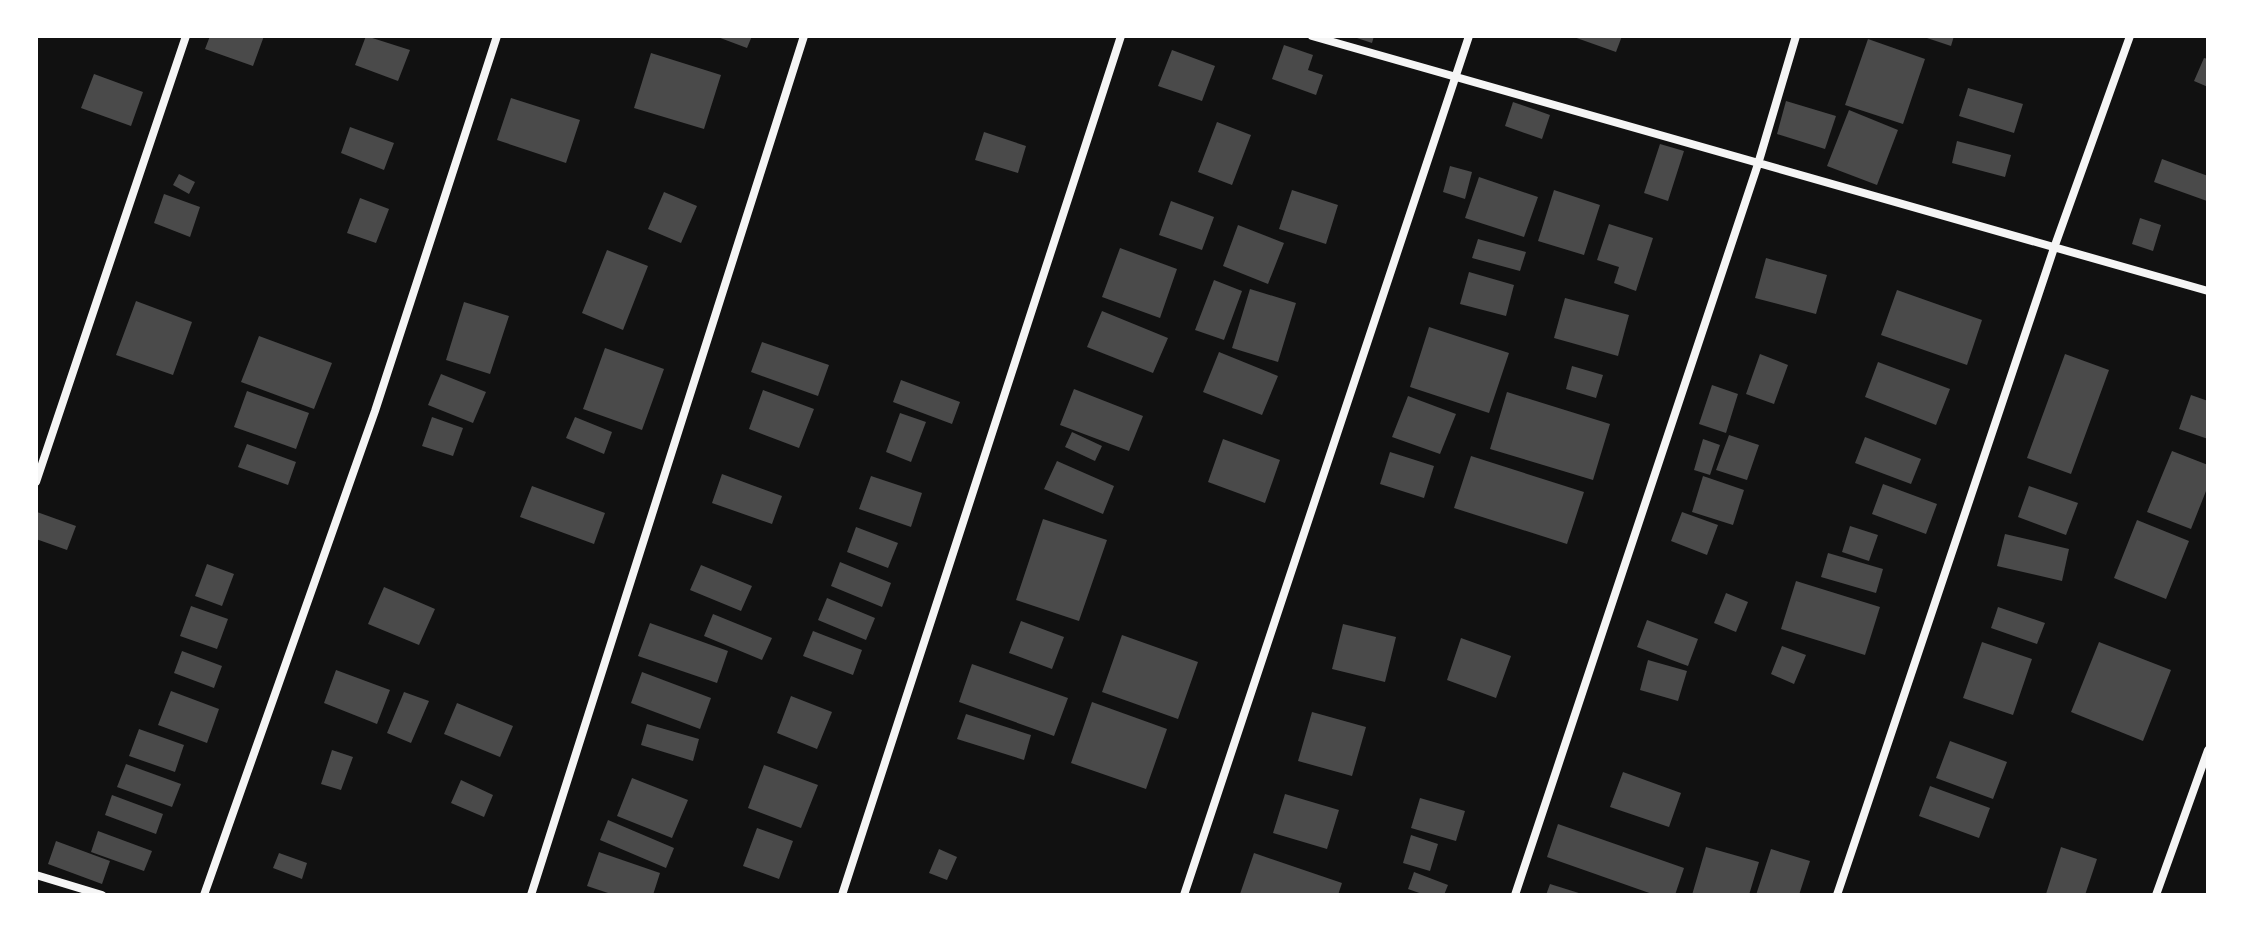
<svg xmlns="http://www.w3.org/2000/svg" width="2244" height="931" font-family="'PT Sans',sans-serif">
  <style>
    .building { fill: #4a4a4a }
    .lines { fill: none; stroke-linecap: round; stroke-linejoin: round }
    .minor { stroke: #f5f5f5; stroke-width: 8 }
  </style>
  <rect width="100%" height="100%" fill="#111"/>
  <path class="building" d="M210 36H264L253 66 205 49Z
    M366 36 410 50 398 81 355 65Z
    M715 36H752L747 48Z
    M1351 36H1374L1372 43Z
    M1571 36H1622L1616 52Z
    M1921 36H1954L1951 46Z
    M1868 39 1925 59 1903 124 1845 105Z
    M1284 45 1313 55 1308 70 1323 75 1316 95 1272 79Z
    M1172 50 1215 66 1202 101 1158 86Z
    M651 53 721 75 704 129 634 108Z
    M2204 58 2208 59V87L2194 81Z
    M94 74 143 92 131 126 81 108Z
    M1968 88 2023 104 2014 133 1959 116Z
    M511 98 580 120 566 163 497 140Z
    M1786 101 1836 116 1825 149 1777 134Z
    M1513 102 1550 115 1542 139 1505 126Z
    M1849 110 1898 130 1877 185 1827 166Z
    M1217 122 1251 135 1232 185 1198 172Z
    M350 127 394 143 384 170 341 153Z
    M984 132 1026 146 1018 173 975 160Z
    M1957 141 2011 155 2005 177 1952 163Z
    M1660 144 1684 151 1668 201 1644 193Z
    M2162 159 2208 176 2207 201 2154 182Z
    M1450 166 1472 172 1465 199 1443 192Z
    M179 174 195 182 189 194 173 185Z
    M1479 177 1538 197 1524 237 1465 218Z
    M1292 190 1338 205 1326 244 1279 229Z
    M1554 190 1600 205 1584 255 1538 241Z
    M664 192 697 206 681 243 648 229Z
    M164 194 200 207 190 237 154 223Z
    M360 198 389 209 376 243 347 233Z
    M1171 201 1214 217 1202 250 1159 235Z
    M2140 218 2161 225 2153 251 2132 244Z
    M1609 224 1653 238 1636 291 1614 283 1619 267 1597 260Z
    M1238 225 1284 243 1268 284 1223 266Z
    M1478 239 1526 252 1520 271 1472 258Z
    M1120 248 1177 269 1160 318 1102 297Z
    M607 250 648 266 623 330 582 313Z
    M1766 258 1827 275 1816 314 1755 298Z
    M1469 272 1514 285 1506 316 1460 304Z
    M1214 280 1242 291 1224 340 1195 330Z
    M1250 289 1296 303 1278 362 1232 348Z
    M1897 290 1982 320 1967 365 1881 335Z
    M1565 298 1629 315 1618 356 1554 338Z
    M136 301 192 322 173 375 116 355Z
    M464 302 509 316 490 374 446 360Z
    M1102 311 1168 338 1153 373 1087 347Z
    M1429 327 1509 353 1489 413 1410 387Z
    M259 336 332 363 314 409 241 382Z
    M762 342 829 365 818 396 751 372Z
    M605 348 664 369 642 430 583 409Z
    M1219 352 1278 376 1262 415 1203 392Z
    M1760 354 1788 365 1774 404 1746 394Z
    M2065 354 2109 370 2071 474 2027 458Z
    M1878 362 1950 389 1936 425 1865 397Z
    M1572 366 1603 375 1596 398 1566 389Z
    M441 374 486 392 473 423 428 405Z
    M901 380 960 402 952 424 893 402Z
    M1712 385 1738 394 1726 433 1699 424Z
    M1074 389 1143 416 1129 451 1060 425Z
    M763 390 814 409 799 448 749 429Z
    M247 391 309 413 296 449 234 427Z
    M1507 392 1610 424 1593 480 1490 449Z
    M2191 395 2208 401V439L2179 429Z
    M1408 396 1456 414 1440 454 1392 437Z
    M900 413 926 422 911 462 886 452Z
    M432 417 463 428 453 456 422 446Z
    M575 417 612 432 604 454 566 438Z
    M1072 432 1102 446 1095 461 1065 447Z
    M1729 435 1759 445 1747 480 1716 470Z
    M1865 437 1921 459 1911 484 1855 463Z
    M1223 439 1280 460 1265 503 1208 482Z
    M1703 439 1720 445 1710 475 1694 470Z
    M247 444 296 462 288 485 238 467Z
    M2172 451 2208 465V486L2191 529 2147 512Z
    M1390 452 1434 466 1424 498 1380 484Z
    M1471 456 1584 492 1567 544 1454 508Z
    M1057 461 1114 486 1103 514 1044 489Z
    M722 474 782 496 772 524 712 503Z
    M871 476 922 493 911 527 859 509Z
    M1703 476 1744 490 1733 525 1692 512Z
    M1883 484 1937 504 1926 534 1872 514Z
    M532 486 605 513 594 544 520 517Z
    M2029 486 2078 503 2066 535 2018 517Z
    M37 512 76 526 67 550 36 539Z
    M1682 512 1718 525 1707 555 1671 541Z
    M1043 519 1107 540 1079 621 1016 600Z
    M2137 520 2189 541 2166 599 2114 578Z
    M1850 526 1878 535 1869 561 1842 552Z
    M856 527 898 543 888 568 847 552Z
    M2005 534 2069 549 2062 581 1997 566Z
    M1828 553 1883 569 1876 593 1821 577Z
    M840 562 891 583 882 607 831 586Z
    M207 564 234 574 222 606 195 596Z
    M701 565 752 586 741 611 690 590Z
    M1796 581 1880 607 1865 655 1781 629Z
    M384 587 435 609 419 645 368 624Z
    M1726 593 1748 602 1736 632 1714 623Z
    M827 598 875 618 866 640 818 620Z
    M191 606 228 619 217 649 180 636Z
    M1998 607 2045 623 2037 644 1991 628Z
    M713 614 772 638 762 660 704 636Z
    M1647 620 1698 639 1688 666 1637 647Z
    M1021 621 1064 637 1052 669 1009 653Z
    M650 623 728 651 717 683 638 656Z
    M1343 624 1396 637 1385 682 1332 669Z
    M813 631 862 650 853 675 803 656Z
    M1122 635 1198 662 1178 719 1102 692Z
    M1461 638 1511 656 1496 698 1447 680Z
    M1982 642 2032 659 2013 715 1963 698Z
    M2099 642 2171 670 2143 741 2071 712Z
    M1782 646 1806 655 1794 684 1771 674Z
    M182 651 222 666 214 688 174 673Z
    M1648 660 1687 671 1678 701 1640 690Z
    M972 664 1068 698 1054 736 959 702Z
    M336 670 390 690 377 724 324 703Z
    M642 672 711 698 700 729 631 703Z
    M171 691 219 709 207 743 158 725Z
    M404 692 429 701 411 743 387 733Z
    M791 696 832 712 817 749 777 733Z
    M1092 702 1167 729 1146 789 1071 763Z
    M457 703 513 726 500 757 444 734Z
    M1312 712 1366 727 1352 776 1298 761Z
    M966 714 1031 735 1024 760 957 739Z
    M647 724 699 739 693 761 641 745Z
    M139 729 184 745 175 772 129 756Z
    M1950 741 2007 762 1993 799 1936 778Z
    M332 750 353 757 341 790 321 784Z
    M126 764 181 784 172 807 117 787Z
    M764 765 818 785 801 828 748 808Z
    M1623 772 1681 793 1669 827 1610 807Z
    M632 778 688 800 672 838 617 816Z
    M461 780 493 795 484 817 451 803Z
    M1930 786 1990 808 1979 838 1919 816Z
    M1285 794 1339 810 1327 849 1273 833Z
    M112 795 163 814 156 834 105 815Z
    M1420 798 1465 811 1456 841 1411 828Z
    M608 820 674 848 666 868 600 840Z
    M1558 824 1684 868 1675 895H1655L1547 857Z
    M757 828 793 841 779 879 743 866Z
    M98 831 152 851 144 871 91 852Z
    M1411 835 1438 844 1430 871 1403 863Z
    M56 841 110 861 102 884 48 864Z
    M1706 847 1759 862 1749 895H1692Z
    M2061 847 2097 859 2085 895 2046 894Z
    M939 849 957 857 947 880 929 873Z
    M1771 849 1810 861 1799 895H1756Z
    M599 852 660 873 653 895H614L587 886Z
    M279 853 307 863 302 879 273 868Z
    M1254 853 1342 883 1338 895 1240 894Z
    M1414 872 1448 885 1444 895H1425L1408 889Z
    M1550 884 1582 894V895H1546Z"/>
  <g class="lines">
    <path class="minor" d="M1312 36 2208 291
      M36 482 186 36
      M36 875 102 895
      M204 895 375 411 497 36
      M531 895 804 36
      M842 895 1121 36
      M1184 895 1469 36
      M1515 895 1758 164 1796 36
      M1837 895 2054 248 2130 36
      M2156 895 2208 750"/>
  </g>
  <rect width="2244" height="931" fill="none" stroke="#ffffff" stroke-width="76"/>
</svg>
